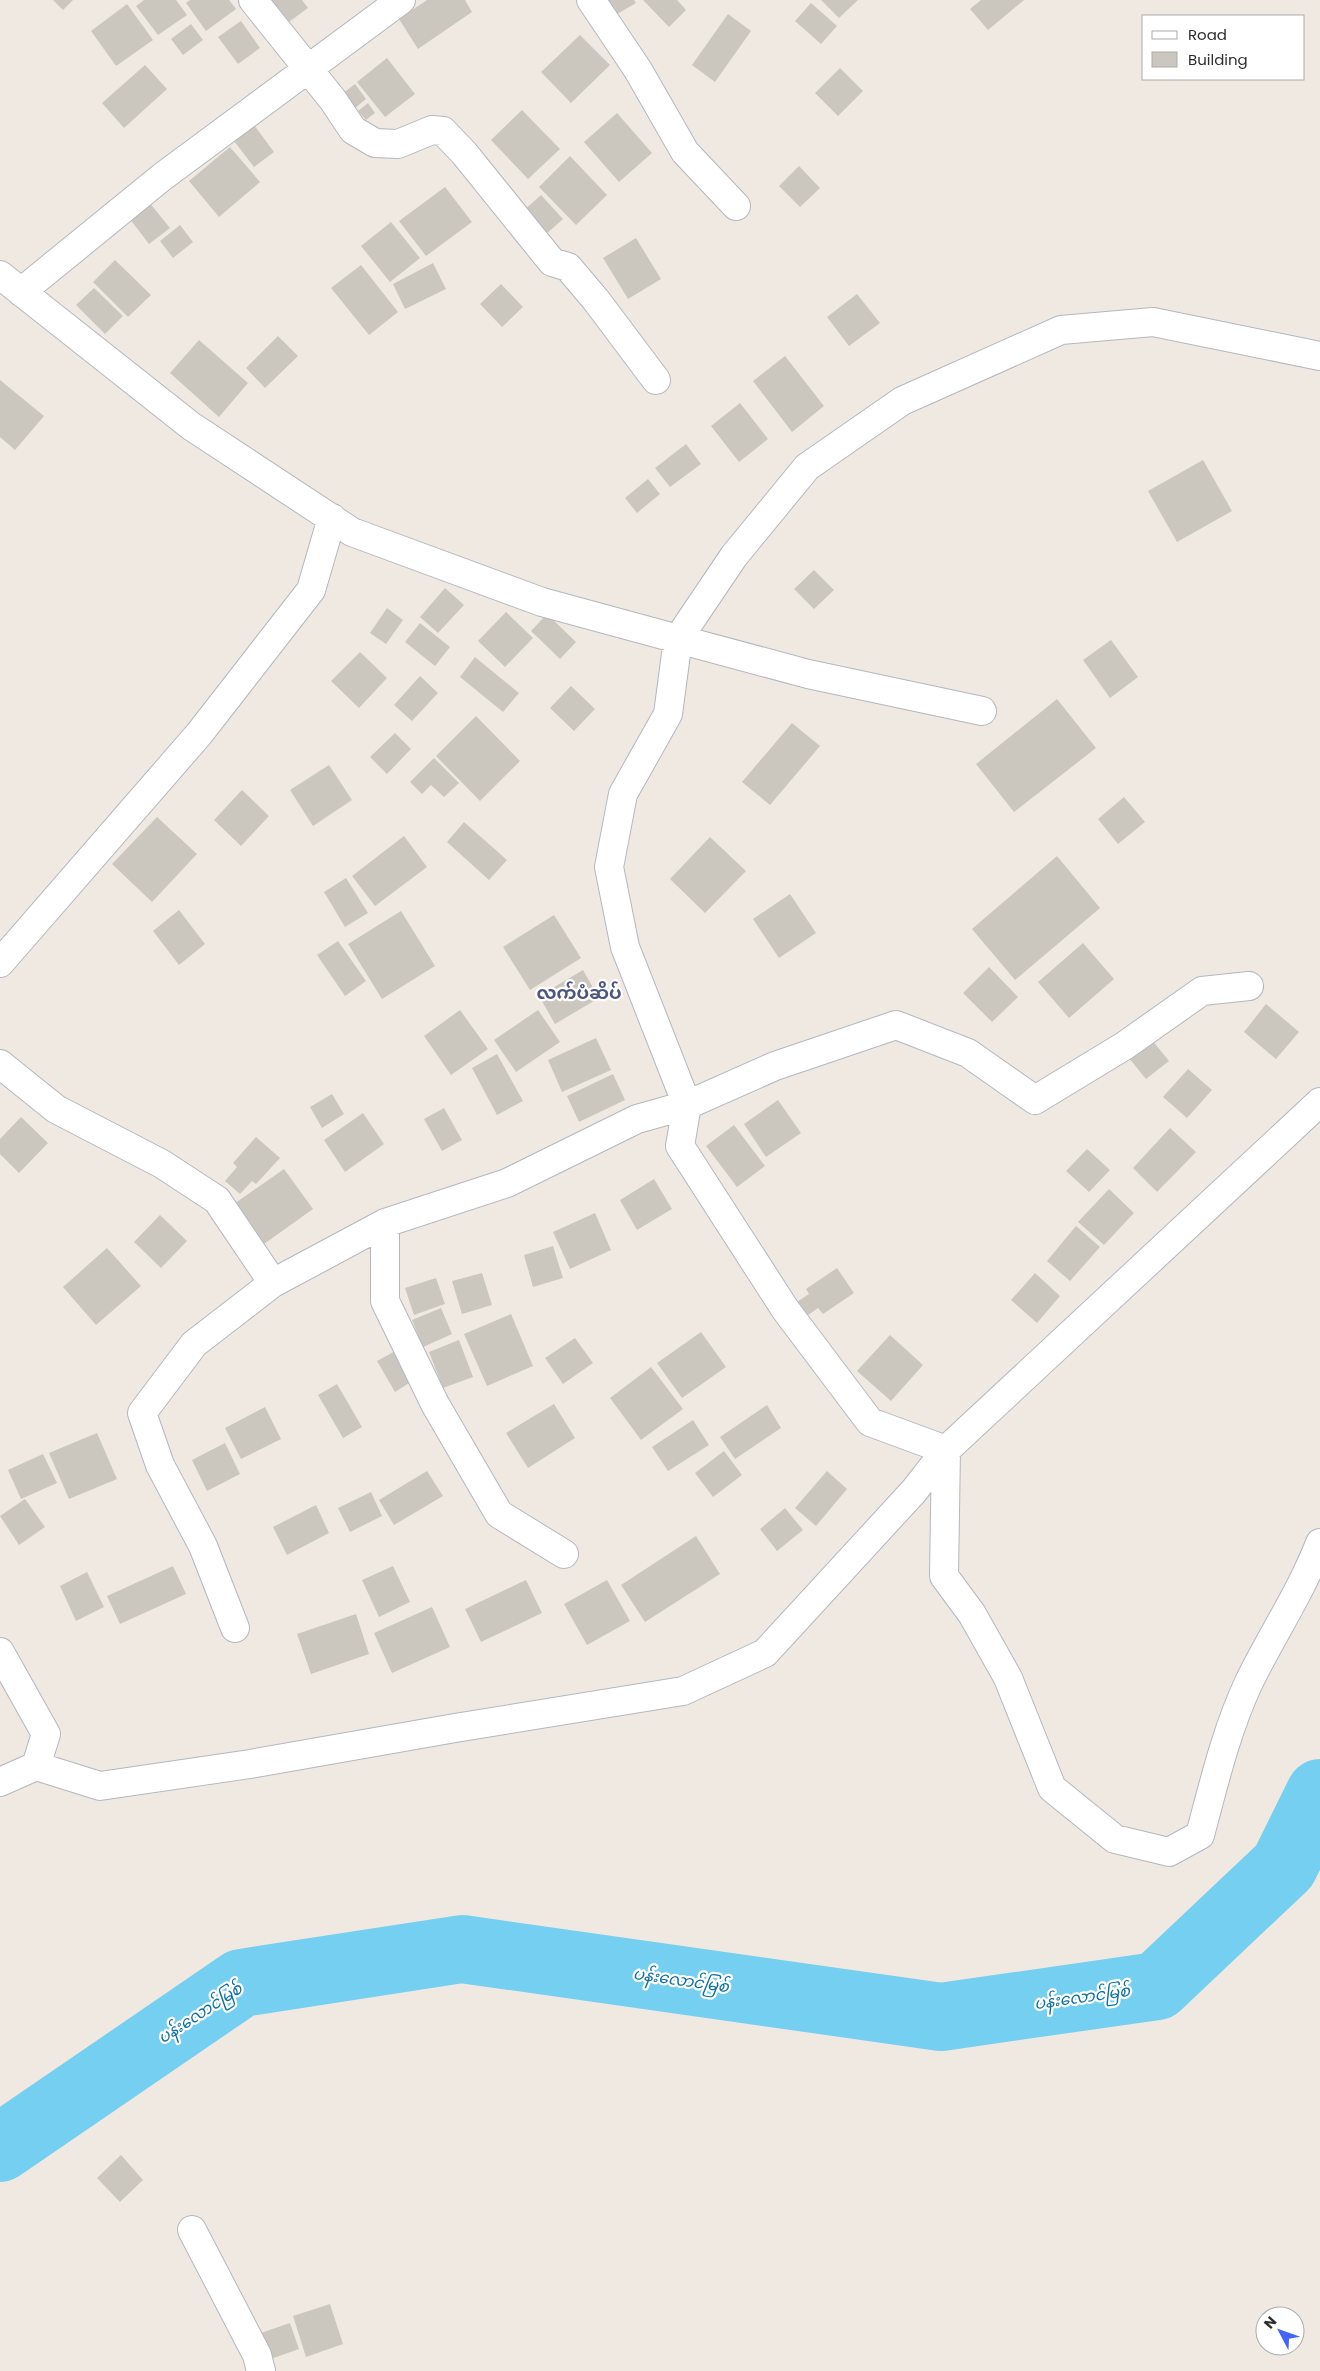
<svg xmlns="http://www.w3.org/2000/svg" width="1320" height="2371" font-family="Poppins,'Noto Sans Myanmar',sans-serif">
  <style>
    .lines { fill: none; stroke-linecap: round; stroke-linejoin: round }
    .river { stroke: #75cff0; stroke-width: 68 }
    .building { fill: #cbc7bf }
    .minor-casing { stroke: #b4b7c1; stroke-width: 30 }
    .minor { stroke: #fff; stroke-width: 28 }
    .labels { text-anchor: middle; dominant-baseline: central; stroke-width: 4.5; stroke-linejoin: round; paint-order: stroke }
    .water-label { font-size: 16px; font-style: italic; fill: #0d6fa3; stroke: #fff }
    .quarter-label { font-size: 18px; font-weight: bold; fill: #4d5680; stroke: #fff }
  </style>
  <rect width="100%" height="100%" fill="#efe9e1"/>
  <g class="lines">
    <path class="river" d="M0 2148 241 1983 462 1949 941 2017 1157 1986 1284 1866 1320 1793"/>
  </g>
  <path class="building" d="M53 0H73L63 10Z
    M144 0H176L187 15 158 35 136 6Z
    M190 0H229L236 9 206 31 186 3Z
    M262 0H302L308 8 282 27Z
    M427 0H465L472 12 418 49 399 19Z
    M602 0H634L636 3 612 17Z
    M643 0H677L686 10 669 27Z
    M821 0H858L839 18Z
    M981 0H1024L988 30 970 9Z
    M811 3 837 26 821 44 795 21Z
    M127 4 153 40 116 66 91 31Z
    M728 14 751 31 715 82 692 65Z
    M241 21 260 48 238 64 218 37Z
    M191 24 203 40 183 55 171 39Z
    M580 35 610 65 571 103 541 72Z
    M387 58 415 94 385 117 357 82Z
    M145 65 167 89 124 128 102 103Z
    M840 68 863 91 838 116 815 93Z
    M355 84 366 99 354 109 342 94Z
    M368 103 375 113 366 120 358 111Z
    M522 110 560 149 528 179 491 140Z
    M617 113 652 153 619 182 584 142Z
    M254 125 274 152 254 167 234 141Z
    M230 147 260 182 219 217 189 181Z
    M570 156 607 195 576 225 539 187Z
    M799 166 820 188 800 207 779 186Z
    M445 187 472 222 426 256 399 221Z
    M541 195 563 219 544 236 522 212Z
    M149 202 170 228 149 244 129 218Z
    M391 222 420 258 390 282 361 246Z
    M180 225 193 242 173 258 160 241Z
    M636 238 661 279 628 299 603 258Z
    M115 260 151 295 128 317 93 282Z
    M433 263 446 289 405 309 393 284Z
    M361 265 398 312 369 335 331 288Z
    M501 284 523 307 502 327 480 304Z
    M94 288 123 316 105 334 76 305Z
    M857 294 880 323 849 346 827 317Z
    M278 336 298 356 265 388 246 368Z
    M199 340 248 383 219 417 170 373Z
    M785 356 824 406 792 432 753 381Z
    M0 380 44 416 15 450 0 437Z
    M740 403 768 439 739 462 711 426Z
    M686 444 701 464 670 487 655 468Z
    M1203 460 1232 511 1177 542 1148 491Z
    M648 479 660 494 637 513 625 498Z
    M814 570 834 590 814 609 794 589Z
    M445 588 464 605 438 633 420 617Z
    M387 608 403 620 386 644 370 633Z
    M506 612 533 638 505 667 478 641Z
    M547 614 576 642 560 659 531 631Z
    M420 623 450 647 435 666 405 642Z
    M1111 640 1138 677 1110 698 1083 660Z
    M360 652 387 678 359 708 331 681Z
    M475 657 519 693 503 712 460 677Z
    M420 676 438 693 412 721 394 705Z
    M571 686 595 709 574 731 550 708Z
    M1057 699 1096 748 1014 812 976 764Z
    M476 716 520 761 480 801 436 756Z
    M792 723 820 746 770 805 742 782Z
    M395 733 411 749 387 774 370 757Z
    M434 758 459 783 444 797 431 785 422 794 410 782Z
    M329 765 352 800 313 826 290 790Z
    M242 790 269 816 241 846 214 820Z
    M1124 797 1145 822 1118 844 1098 819Z
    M157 817 197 854 152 902 112 864Z
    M464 822 507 860 489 880 447 842Z
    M404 836 427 867 375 906 352 876Z
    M710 837 746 871 705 913 670 879Z
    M1057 856 1100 908 1015 980 972 929Z
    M346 878 368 913 345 927 324 892Z
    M790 894 816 933 779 958 753 919Z
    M179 910 205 944 179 965 153 931Z
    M401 911 435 966 382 999 348 944Z
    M554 915 581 958 530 990 503 947Z
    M338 941 366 981 345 996 317 955Z
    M1083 943 1114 979 1069 1018 1038 982Z
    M989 967 1018 997 992 1022 963 993Z
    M583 970 599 998 555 1024 539 996Z
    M1266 1004 1299 1032 1276 1059 1244 1032Z
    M460 1010 488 1049 451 1075 424 1036Z
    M538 1010 560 1042 516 1072 494 1040Z
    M1147 1034 1169 1061 1146 1079 1124 1052Z
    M596 1038 611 1070 562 1092 548 1060Z
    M497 1054 523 1101 497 1115 472 1068Z
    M1188 1069 1212 1090 1187 1118 1163 1097Z
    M613 1074 625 1100 579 1122 567 1096Z
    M332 1094 344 1114 322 1128 310 1107Z
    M778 1100 801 1133 766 1157 744 1124Z
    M444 1108 462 1140 442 1151 424 1119Z
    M363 1113 384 1144 345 1172 324 1140Z
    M21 1117 48 1143 19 1173 0 1154V1139Z
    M734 1125 765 1166 737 1187 706 1146Z
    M1170 1128 1196 1152 1157 1192 1133 1168Z
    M256 1137 280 1158 256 1184 252 1181 240 1194 225 1181 237 1167 233 1163Z
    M1087 1149 1110 1170 1089 1192 1066 1171Z
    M284 1169 313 1209 257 1249 228 1208Z
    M654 1179 672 1209 637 1230 620 1200Z
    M1109 1189 1134 1213 1104 1245 1078 1222Z
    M595 1213 611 1250 570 1269 553 1232Z
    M160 1215 187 1241 161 1268 134 1242Z
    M1076 1226 1100 1247 1070 1281 1047 1261Z
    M553 1246 563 1278 533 1287 524 1255Z
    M107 1248 141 1286 96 1325 63 1287Z
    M837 1268 854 1293 823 1314 818 1308 801 1320 791 1306 809 1294 806 1289Z
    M482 1273 492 1305 462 1314 452 1281Z
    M1035 1273 1060 1296 1037 1323 1011 1300Z
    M436 1278 445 1304 414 1315 405 1288Z
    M441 1308 452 1334 423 1347 412 1320Z
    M511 1314 533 1366 487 1386 464 1334Z
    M701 1332 726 1367 682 1398 657 1363Z
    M890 1335 923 1365 891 1401 857 1371Z
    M575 1338 593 1363 563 1384 545 1358Z
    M459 1340 473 1377 443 1388 429 1352Z
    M397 1350 414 1380 395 1392 377 1361Z
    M651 1367 683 1409 641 1440 610 1398Z
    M337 1384 362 1427 343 1438 318 1395Z
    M554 1404 575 1438 528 1468 506 1433Z
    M767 1405 781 1428 735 1459 720 1437Z
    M265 1407 281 1439 241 1459 225 1428Z
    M693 1420 709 1445 668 1471 652 1447Z
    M97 1433 117 1479 69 1499 49 1453Z
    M225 1443 240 1474 207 1491 192 1460Z
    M724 1451 742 1475 713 1497 695 1473Z
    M43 1454 57 1483 21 1499 8 1470Z
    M427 1471 443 1496 394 1525 379 1500Z
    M827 1471 847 1489 816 1526 795 1508Z
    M371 1492 382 1516 350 1532 338 1508Z
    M25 1499 45 1527 19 1545 0 1516Z
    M316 1505 329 1533 287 1555 273 1527Z
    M785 1508 803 1530 777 1551 760 1529Z
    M696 1536 720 1574 645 1622 621 1585Z
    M173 1566 186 1594 120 1624 107 1596Z
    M393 1566 410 1602 379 1617 362 1580Z
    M87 1572 104 1607 76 1621 60 1586Z
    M526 1580 542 1613 481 1642 465 1609Z
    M607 1580 630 1621 587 1645 564 1604Z
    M432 1607 450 1647 392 1673 374 1633Z
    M356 1614 369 1654 311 1674 297 1634Z
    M121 2155 143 2180 120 2202 97 2178Z
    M330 2304 343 2344 306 2357 293 2316Z
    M290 2323 299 2349 268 2360 258 2334Z"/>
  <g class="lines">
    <defs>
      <path id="minor" d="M253 0 333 100 353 130 375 143 398 144 432 130 443 131 464 153 552 262 568 267 596 300 656 380
        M591 0 638 70 685 152 736 206
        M0 275 191 426 352 532 542 602 678 639 734 556 807 467 902 401 1061 330 1153 322 1320 356
        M21 292 162 177 401 0
        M982 711 808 674 678 639 668 714 623 794 609 867 625 947 687 1105 680 1146 785 1309 870 1422 946 1450 944 1576 972 1614 1008 1678 1052 1788 1115 1839 1169 1852 1200 1835C1214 1783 1226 1731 1249 1682 1272 1635 1301 1592 1320 1543
        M0 963 199 734 311 590 332 518
        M0 1064 56 1109 162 1164 217 1200 273 1283
        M385 1223V1301L435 1404 499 1514 564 1554
        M235 1628 203 1546 160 1465 142 1413 194 1344 273 1283 385 1223 507 1183 637 1119 687 1105 775 1066 896 1025 968 1053 1035 1100 1124 1046 1202 991 1249 986
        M0 1652 46 1734 36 1766 0 1782
        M36 1766 100 1786 250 1764 455 1728 683 1691 765 1653 914 1491 946 1450 1320 1102
        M192 2230 257 2355 261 2371"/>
    </defs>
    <use href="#minor" class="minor-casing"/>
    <use href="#minor" class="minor"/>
  </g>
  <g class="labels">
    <g class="water-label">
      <text transform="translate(681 1980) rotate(8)">ပန်းလောင်မြစ်</text>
      <text transform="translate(1082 1997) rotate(-8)">ပန်းလောင်မြစ်</text>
      <text transform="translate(200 2013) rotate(-33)">ပန်းလောင်မြစ်</text>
    </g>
    <g class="quarter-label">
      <text x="579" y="992">လက်ပံဆိပ်</text>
    </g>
  </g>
  <rect x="1142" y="15" width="162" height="65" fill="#ffffff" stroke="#ababab"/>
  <rect x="1152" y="31" width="25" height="8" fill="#ffffff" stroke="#ababab"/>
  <text x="1188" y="40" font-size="15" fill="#2e2e2e">Road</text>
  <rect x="1152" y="52" width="25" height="15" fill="#cbc7bf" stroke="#ababab"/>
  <text x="1188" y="65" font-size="15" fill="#2e2e2e">Building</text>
  <g transform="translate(1280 2331) rotate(311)"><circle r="24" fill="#ffffff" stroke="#ababab"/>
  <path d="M0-4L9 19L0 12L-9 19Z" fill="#4264fb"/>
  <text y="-8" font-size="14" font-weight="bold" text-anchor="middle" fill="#2e2e2e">N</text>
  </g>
</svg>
